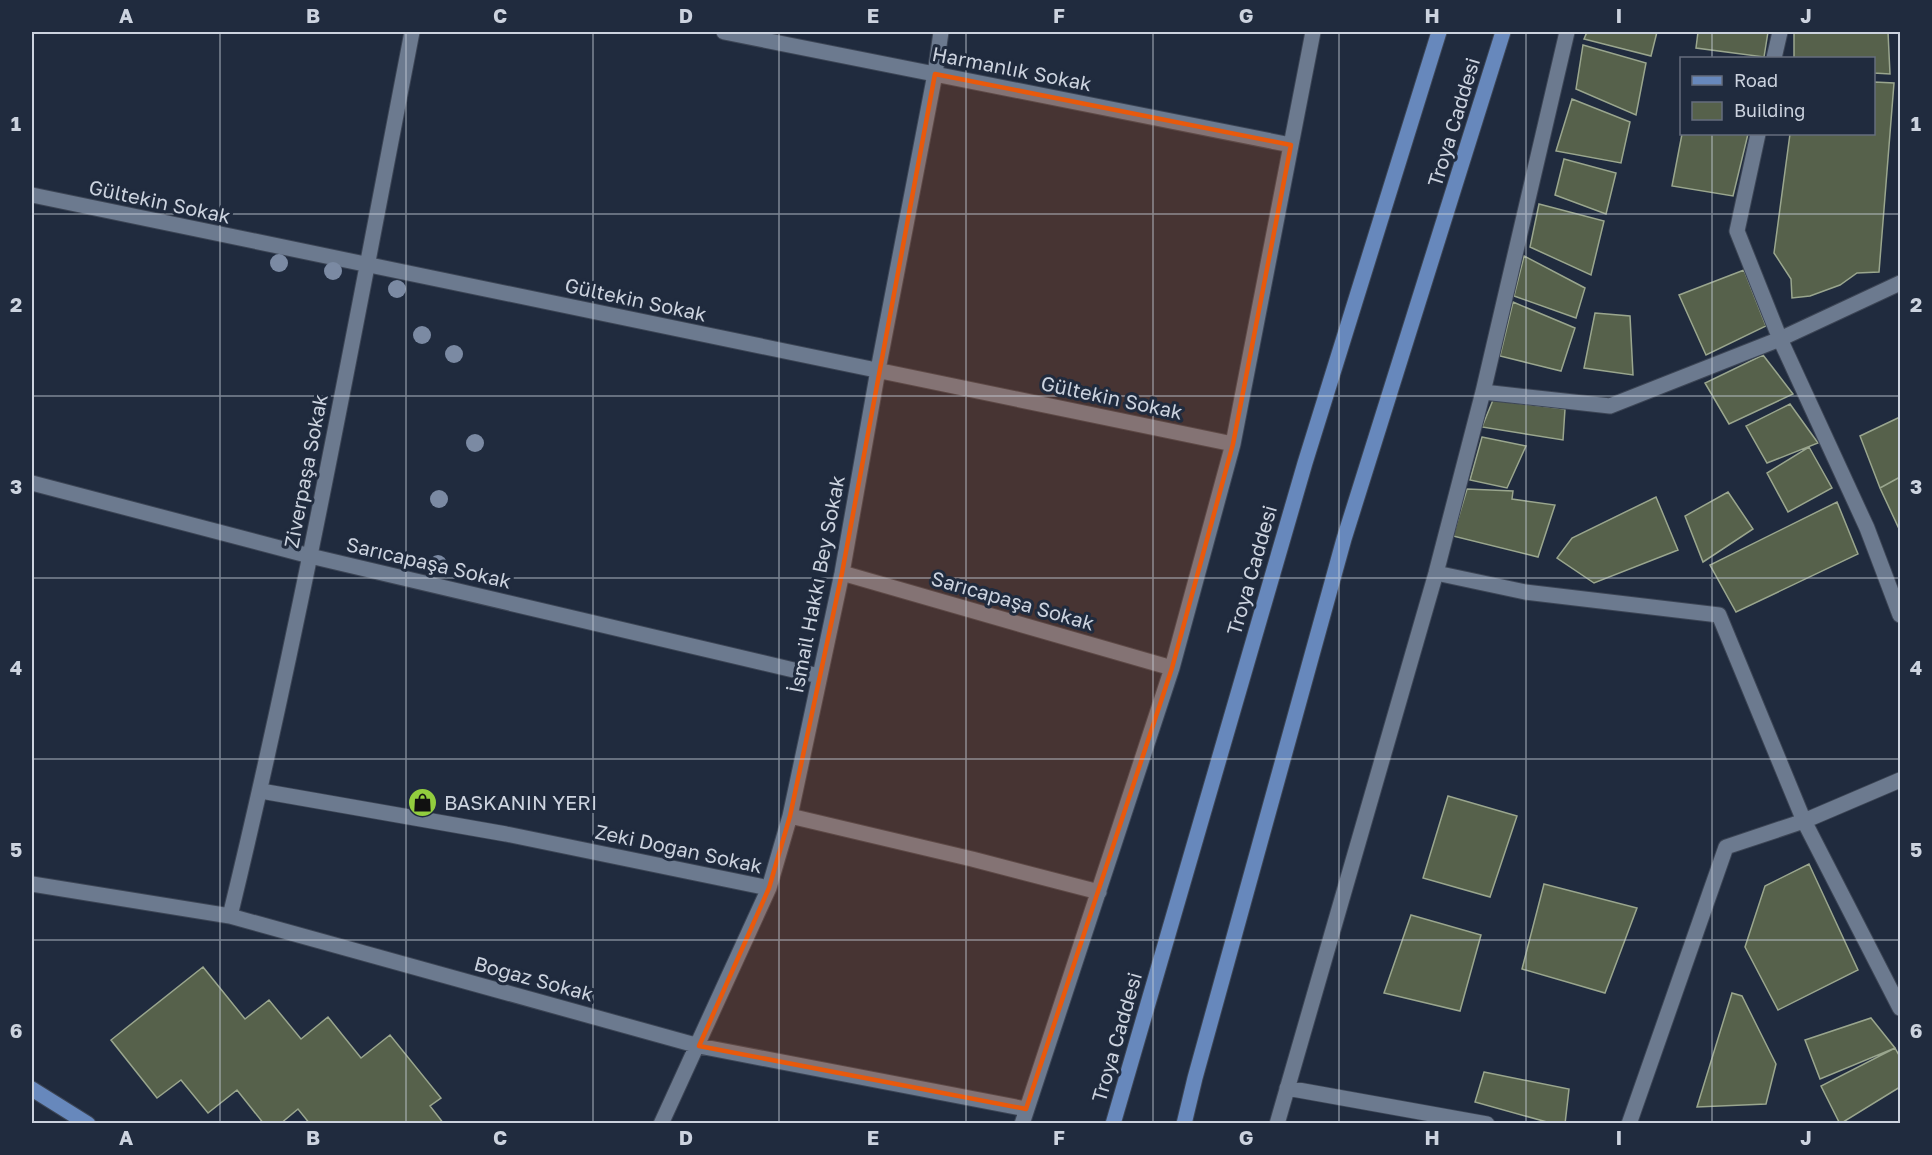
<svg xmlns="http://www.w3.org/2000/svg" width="1932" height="1155" font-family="'Golos Text',sans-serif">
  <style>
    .building { fill: #56614b; stroke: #9aa68e; stroke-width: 1.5 }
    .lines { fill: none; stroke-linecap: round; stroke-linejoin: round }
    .minor-casing { stroke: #3c4555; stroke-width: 17 }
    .major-casing { stroke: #3c4555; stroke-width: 17 }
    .minor { stroke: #6c7a8f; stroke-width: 15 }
    .major { stroke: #6788bc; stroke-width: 15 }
    .tree { fill: #7b8aa3 }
    .marked { fill: #e8590c; fill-opacity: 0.2; stroke: #e8590c; stroke-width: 4.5; stroke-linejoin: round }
    .grid { fill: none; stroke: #ccd3df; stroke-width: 1.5; stroke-opacity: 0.55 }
    .labels { text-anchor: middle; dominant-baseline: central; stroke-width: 6; stroke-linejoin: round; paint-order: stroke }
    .street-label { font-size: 20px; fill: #ccd3df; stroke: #202b3e }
    .poi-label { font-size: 20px; fill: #ccd3df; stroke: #202b3e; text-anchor: start }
    .neatline { fill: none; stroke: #ccd3df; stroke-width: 2 }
    .grid-label { font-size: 20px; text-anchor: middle; font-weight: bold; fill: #ccd3df }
  </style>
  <rect width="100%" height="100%" fill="#202b3e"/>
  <path class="building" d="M1587 32H1657L1651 56 1584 39Z
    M1698 32H1768L1764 57 1696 48Z
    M1794 32H1888L1890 74 1874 73V58H1794Z
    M1583 45 1646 63 1636 115 1576 89Z
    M1874 82 1894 83 1879 272 1857 273 1840 285 1810 296 1792 298 1791 279 1774 253 1790 134H1874Z
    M1572 99 1630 122 1621 163 1556 151Z
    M1682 134H1748L1733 196 1672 186Z
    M1564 159 1616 173 1606 214 1555 195Z
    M1539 204 1604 221 1591 275 1530 247Z
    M1524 256 1585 288 1576 318 1514 296Z
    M1744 270 1766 326 1706 355 1679 295Z
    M1513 302 1575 328 1561 371 1500 356Z
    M1595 313 1630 316 1633 375 1584 368Z
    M1763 355 1793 394 1729 424 1705 383Z
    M1493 400 1565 409 1563 440 1482 427Z
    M1790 404 1818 443 1767 463 1746 426Z
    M1900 417V477L1880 488 1860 436Z
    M1482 437 1526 446 1507 488 1470 480Z
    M1809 447 1832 488 1788 512 1767 473Z
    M1900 477V531L1880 488Z
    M1467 489 1513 491 1512 499 1555 505 1538 557 1453 536Z
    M1728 492 1753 529 1703 562 1685 516Z
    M1656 497 1678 550 1594 583 1557 558 1572 538Z
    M1837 502 1858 554 1736 612 1710 565Z
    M1448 796 1517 816 1490 897 1423 878Z
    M1809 864 1858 970 1778 1010 1745 947 1765 886Z
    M1544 884 1637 908 1605 993 1522 969Z
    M1411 915 1481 935 1460 1011 1384 993Z
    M203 967 245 1019 269 1000 301 1039 328 1017 361 1058 390 1035 441 1098 430 1106 444 1124H310L298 1109 280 1124H264L237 1090 208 1113 181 1080 157 1098 111 1040Z
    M1732 993 1742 996 1776 1064 1766 1104 1697 1107Z
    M1871 1018 1895 1048 1820 1079 1805 1040Z
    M1895 1048 1900 1057V1087L1840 1124 1821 1086Z
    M1484 1072 1569 1089 1565 1124H1554L1475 1102Z"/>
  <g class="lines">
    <defs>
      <path id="minor" d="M724 32 1291 145
        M1774 58 1780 32
        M1758 134 1737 231 1780 339 1867 528 1900 615
        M32 195 1233 444
        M1483 392 1610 406 1780 339 1900 283
        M32 483 310 556 819 676
        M842 573 1172 668
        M1436 573 1525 592 1719 615 1804 821 1900 780
        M261 791 506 834 769 888
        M790 816 972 859 1099 892
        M32 884 230 916 699 1046 1026 1109
        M230 916C301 624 355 327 412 32
        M1287 1088 1487 1124
        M661 1124 769 888 790 816 842 573 878 370 935 74 941 32
        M1022 1124 1172 668 1233 444 1313 32
        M1277 1124 1436 573 1483 392 1567 32
        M1629 1124 1726 847 1804 821 1900 1008"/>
      <path id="major" d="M32 1089 88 1124
        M1113 1124 1305 463 1439 32
        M1184 1124 1195 1078 1344 539 1503 32"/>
    </defs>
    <use href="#minor" class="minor-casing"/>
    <use href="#major" class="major-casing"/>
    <use href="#minor" class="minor"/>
    <use href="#major" class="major"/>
  </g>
  <g class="tree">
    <circle cx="279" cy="263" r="9"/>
    <circle cx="333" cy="271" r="9"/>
    <circle cx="397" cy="289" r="9"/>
    <circle cx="422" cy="335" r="9"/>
    <circle cx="454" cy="354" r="9"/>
    <circle cx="475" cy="443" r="9"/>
    <circle cx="439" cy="499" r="9"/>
    <circle cx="438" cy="564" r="9"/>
  </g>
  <path class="marked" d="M935 74 1291 145 1233 444 1172 668 1026 1109 699 1046 769 888 790 816 842 573Z"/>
  <path class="grid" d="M220 32V1124M406 32V1124M593 32V1124M779 32V1124M966 32V1124M1153 32V1124M1339 32V1124M1526 32V1124M1712 32V58M1712 134V1124M32 214H1900M32 396H1900M32 578H1900M32 759H1900M32 940H1900"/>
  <defs>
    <symbol id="shop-disc" viewBox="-11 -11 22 22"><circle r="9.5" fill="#92cd3e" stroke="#202b3e"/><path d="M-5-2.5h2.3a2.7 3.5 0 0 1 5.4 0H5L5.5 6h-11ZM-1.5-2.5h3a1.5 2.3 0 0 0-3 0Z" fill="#111"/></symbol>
  </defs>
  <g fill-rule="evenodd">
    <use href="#shop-disc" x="406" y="786" width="33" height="33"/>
  </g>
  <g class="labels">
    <g class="street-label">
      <text transform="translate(1012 68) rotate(11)">Harmanlık Sokak</text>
      <text transform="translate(1453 122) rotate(-73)">Troya Caddesi</text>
      <text transform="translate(160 201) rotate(12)">Gültekin Sokak</text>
      <text transform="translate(636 299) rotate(12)">Gültekin Sokak</text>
      <text transform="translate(1112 397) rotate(12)">Gültekin Sokak</text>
      <text transform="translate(305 471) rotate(-79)">Ziverpaşa Sokak</text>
      <text transform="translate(429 562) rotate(13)">Sarıcapaşa Sokak</text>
      <text transform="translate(1251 570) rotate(-74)">Troya Caddesi</text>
      <text transform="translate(816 584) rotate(-79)">İsmail Hakkı Bey Sokak</text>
      <text transform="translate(1013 600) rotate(16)">Sarıcapaşa Sokak</text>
      <text transform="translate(679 848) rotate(12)">Zeki Doğan Sokak</text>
      <text transform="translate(534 978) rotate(15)">Boğaz Sokak</text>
      <text transform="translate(1116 1037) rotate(-74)">Troya Caddesi</text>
    </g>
    <g class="poi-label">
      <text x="444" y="802">BASKANIN YERI</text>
    </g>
  </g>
  <rect width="1932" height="1155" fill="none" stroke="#202b3e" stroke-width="66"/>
  <rect x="1680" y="57" width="195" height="78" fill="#202b3e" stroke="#656e7e" stroke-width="1.5"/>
  <rect x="1692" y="76" width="30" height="9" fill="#6788bc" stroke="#656e7e" stroke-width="1.5"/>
  <text x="1734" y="87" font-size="18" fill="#ccd3df">Road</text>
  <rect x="1692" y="102" width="30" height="18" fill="#56614b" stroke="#656e7e" stroke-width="1.5"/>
  <text x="1734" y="117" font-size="18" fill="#ccd3df">Building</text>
  <rect x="33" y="33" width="1866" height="1089" class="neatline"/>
  <g class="grid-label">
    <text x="126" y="23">A</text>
    <text x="313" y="23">B</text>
    <text x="500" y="23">C</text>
    <text x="686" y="23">D</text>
    <text x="873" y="23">E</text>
    <text x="1059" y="23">F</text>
    <text x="1246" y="23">G</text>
    <text x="1432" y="23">H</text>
    <text x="1619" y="23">I</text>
    <text x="1806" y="23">J</text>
    <text x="16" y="131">1</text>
    <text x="1916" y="131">1</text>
    <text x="16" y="312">2</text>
    <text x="1916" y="312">2</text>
    <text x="16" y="494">3</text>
    <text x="1916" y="494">3</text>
    <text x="16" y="675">4</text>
    <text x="1916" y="675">4</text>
    <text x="16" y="857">5</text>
    <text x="1916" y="857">5</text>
    <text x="16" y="1038">6</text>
    <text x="1916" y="1038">6</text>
    <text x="126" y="1145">A</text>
    <text x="313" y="1145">B</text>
    <text x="500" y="1145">C</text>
    <text x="686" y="1145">D</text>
    <text x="873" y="1145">E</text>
    <text x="1059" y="1145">F</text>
    <text x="1246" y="1145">G</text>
    <text x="1432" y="1145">H</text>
    <text x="1619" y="1145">I</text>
    <text x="1806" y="1145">J</text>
  </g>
</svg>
